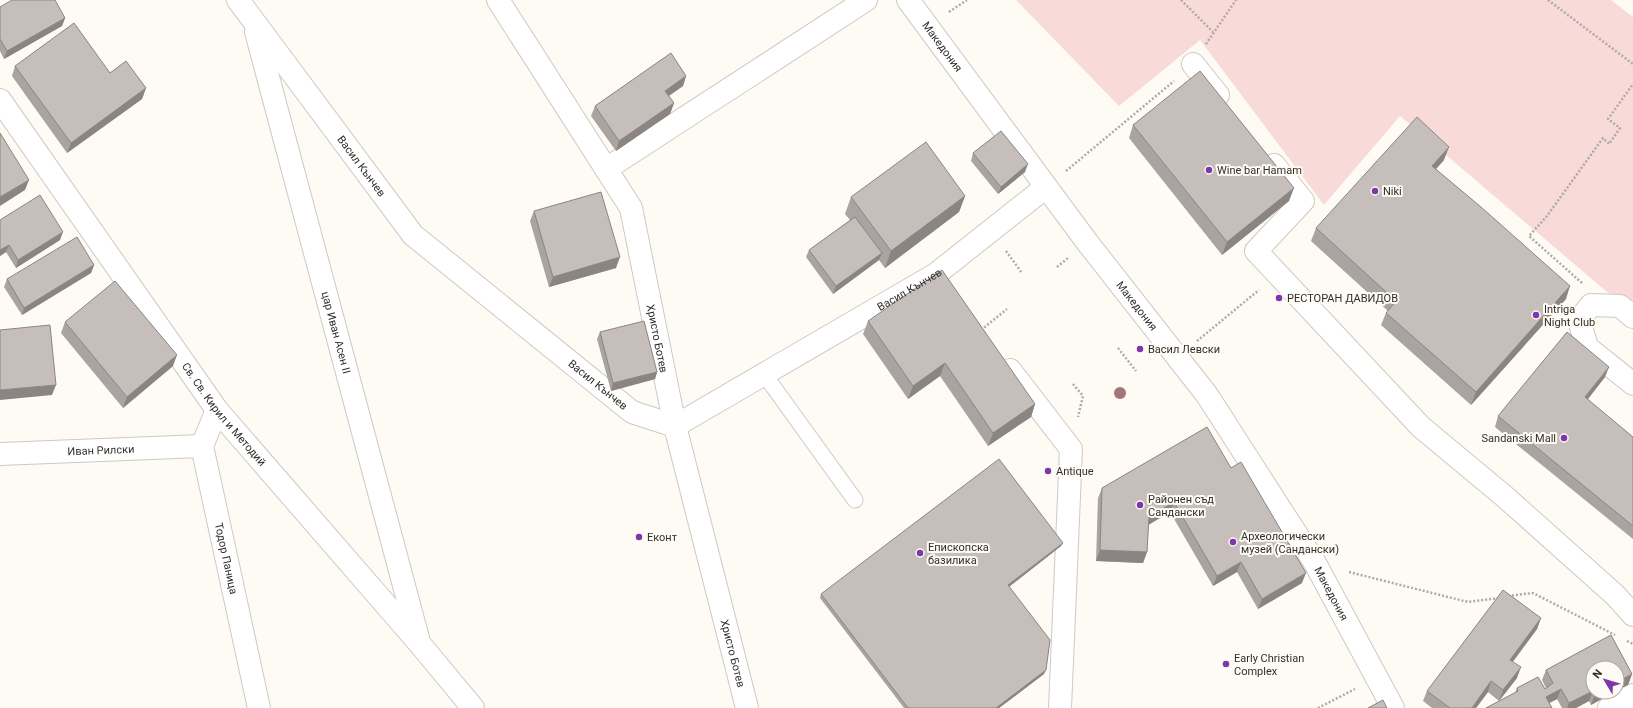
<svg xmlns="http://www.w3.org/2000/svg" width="1633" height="708" font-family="Roboto,sans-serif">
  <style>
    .green { fill: #f8dbd9 }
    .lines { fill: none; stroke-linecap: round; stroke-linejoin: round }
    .service-casing { stroke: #cec9c4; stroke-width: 17 }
    .pedestrian-casing { stroke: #cec9c4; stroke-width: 24 }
    .minor-casing { stroke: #cec9c4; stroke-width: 24 }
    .path { stroke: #aeaba7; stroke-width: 2.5; stroke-dasharray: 2 2; stroke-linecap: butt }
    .service { stroke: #fff; stroke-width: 15 }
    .pedestrian { stroke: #fff; stroke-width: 22 }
    .minor { stroke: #fff; stroke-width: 22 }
    .tree { fill: #a07878 }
    .wall { fill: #a9a3a1 }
    .shaded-wall { fill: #8a8583 }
    .building { fill: #c5bebb; stroke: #8a8583 }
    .poi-dot { fill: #7c37aa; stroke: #fefaf4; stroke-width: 1.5 }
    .labels { text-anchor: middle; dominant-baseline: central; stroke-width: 4; stroke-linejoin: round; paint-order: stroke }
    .street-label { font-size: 11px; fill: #312f2d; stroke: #fefaf4 }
    .poi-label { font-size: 11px; fill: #312f2d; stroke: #fefaf4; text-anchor: start }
  </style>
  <rect width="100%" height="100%" fill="#fefaf4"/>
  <path class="green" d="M1016 0H1611L1633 17V300L1613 297 1400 116 1324 205 1200 40 1119 106Z"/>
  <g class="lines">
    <defs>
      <path id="service" d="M764 374 855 500"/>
      <g id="pedestrian">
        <path id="s1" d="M908 0 1087 242 1207 395 1315 563 1393 708"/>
      </g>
      <g id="minor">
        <path id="s2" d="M238 0 413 235 632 412 675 426 936 274 1046 187"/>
        <path id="s3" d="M498 0 631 208 675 426 747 708"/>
        <path id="s4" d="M256 32 418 638"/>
        <path d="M1193 64 1218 95"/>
        <path id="s5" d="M0 100 217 410 419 643 473 708"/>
        <path d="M1274 165 1303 201 1256 251 1421 427 1504 496 1615 595 1633 615"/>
        <path d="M606 169 866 0"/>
        <path d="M1633 317 1620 306 1591 305 1579 320 1587 347 1633 384"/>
        <path d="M1010 370 1071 449 1060 708"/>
        <path id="s6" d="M217 410 202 446 259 708"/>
        <path id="s7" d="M0 454 202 446"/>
        <path d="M1609 708 1633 695"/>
      </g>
    </defs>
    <use href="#service" class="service-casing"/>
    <use href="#pedestrian" class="pedestrian-casing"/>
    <use href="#minor" class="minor-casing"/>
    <path class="path" d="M1181 0 1213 32
      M1548 0 1633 64
      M949 12 967 0
      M1206 44 1236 0
      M1066 171 1174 81
      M1006 251 1022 273
      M1057 267 1068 258
      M1582 283 1529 236 1547 216 1603 138 1609 144 1620 128 1608 119 1633 84
      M981 330 1007 309
      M1197 341 1259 290
      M1118 348 1136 371
      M1073 384 1083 396 1078 417
      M1349 572 1468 602 1500 598
      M1508 596 1533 593 1615 635
      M1627 641 1633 644
      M1318 708 1355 689"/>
    <use href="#service" class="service"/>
    <use href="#pedestrian" class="pedestrian"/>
    <use href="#minor" class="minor"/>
  </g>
  <circle class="tree" cx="1120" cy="393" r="6"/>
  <path class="wall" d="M0 7 65 18 62 26 4 59 0 51Z
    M15 66 110 73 146 88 142 99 67 153 12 76Z
    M686 76 683 86 669 96 674 103 670 114 616 151 591 116 595 106Z
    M1133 125 1289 201 1222 255 1129 138Z
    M973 153 1025 172 998 194 971 161Z
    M1444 160 1436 169 1566 299 1471 405 1381 325 1386 313 1388 311 1311 241 1316 228Z
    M965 196 959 212 885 268 879 260 833 294 806 257 809 250 850 220 845 214 851 197Z
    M534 211 616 268 549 287 530 221Z
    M0 220 60 240 16 268 6 252 0 256Z
    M94 265 91 273 22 315 4 287 7 279Z
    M868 321 1035 404 1031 417 988 446 940 376 908 399 863 334Z
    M65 322 173 366 123 408 61 333Z
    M600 332 657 372 655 379 611 391 597 339Z
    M1605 377 1587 400 1633 437V539L1495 427 1498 416Z
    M1231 468 1302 583 1258 609 1237 572 1213 586 1170 512 1148 525 1147 552 1143 563 1096 561 1098 498 1102 488Z
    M1063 543 1061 546 1009 587 1044 674 999 708H904L820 598 821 594Z
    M1541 618 1537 629 1513 662 1517 678 1499 701 1488 692 1476 708H1432L1423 701 1427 691Z
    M1611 635 1632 674 1628 685 1617 690V668H1593V692H1614L1591 705 1589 701 1576 708H1562L1557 699 1549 703 1552 708H1486L1515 693 1517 688 1538 677 1545 689 1546 688 1542 680 1546 670Z"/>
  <path class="shaded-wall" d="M65 18 62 26 4 59 7 51Z
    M686 76 683 86 661 101 665 91Z
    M146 88 142 99 67 153 71 143Z
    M674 103 670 114 616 151 619 141Z
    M1449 147 1444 160 1427 179 1432 166Z
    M1028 164 1025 172 998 194 1001 187Z
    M29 180 25 190 0 206V197Z
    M1294 188 1289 201 1222 255 1227 242Z
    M965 196 959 212 885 268 891 251Z
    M63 232 60 240 16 268 18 260Z
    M9 245 6 252 0 256V250Z
    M882 253 879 260 833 294 836 286Z
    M620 257 616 268 549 287 553 277Z
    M94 265 91 273 22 315 24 308Z
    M1570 286 1566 299 1471 405 1476 392Z
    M177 355 173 366 123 408 127 397Z
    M945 363 940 376 908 399 913 386Z
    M1609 367 1605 377 1581 408 1585 397Z
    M657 372 655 379 611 391 613 383Z
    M56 385 52 395 0 400V390Z
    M1035 404 1031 417 988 446 993 433Z
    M1174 502 1170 512 1145 527 1149 517Z
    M1063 543 1061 546 1006 589 1008 585Z
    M1100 550 1147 552 1143 563 1096 561Z
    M1241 562 1237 572 1213 586 1217 576Z
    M1306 573 1302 583 1258 609 1262 599Z
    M1541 618 1537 629 1506 670 1510 660Z
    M1521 667 1517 678 1499 701 1503 690Z
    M1046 670 1044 674 999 708H996Z
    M1632 674 1628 685 1617 690V682Z
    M1491 681 1488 692 1476 708H1472Z
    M1561 689 1557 699 1542 707 1546 697Z
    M1593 691 1589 701 1576 708H1567L1569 703Z
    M1599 692H1614L1591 705 1595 694Z"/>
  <path class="building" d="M12 0H55L65 18 7 51 0 39V7Z
    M74 23 110 73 126 61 146 88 71 143 15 66Z
    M671 53 686 76 665 91 674 103 619 141 595 106Z
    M1200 71 1294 188 1227 242 1133 125Z
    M1417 117 1449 147 1432 166 1481 207 1570 286 1476 392 1386 313 1396 301 1316 228Z
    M1001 131 1028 164 1001 187 973 153Z
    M0 133 29 180 0 197Z
    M926 142 965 196 891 251 851 197Z
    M601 192 620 257 553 277 534 211Z
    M40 195 63 232 18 260 9 245 0 250V220Z
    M855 217 882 253 836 286 809 250Z
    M77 237 94 265 24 308 7 279Z
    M942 270 1035 404 993 433 945 363 913 386 868 321Z
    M115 281 177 355 127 397 65 322Z
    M644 321 657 372 613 383 600 332Z
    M50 325 56 385 0 390V330Z
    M1567 332 1609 367 1585 397 1633 437V526L1498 416Z
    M1207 427 1231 468 1241 462 1306 573 1262 599 1241 562 1217 576 1174 502 1149 517 1147 552 1100 550 1102 488Z
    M999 459 1063 543 1008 585 1050 640 1046 670 996 708H908L821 594Z
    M1503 590 1541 618 1510 660 1521 667 1503 690 1491 681 1472 708H1450L1427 691Z
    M1611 635 1632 674 1617 682V668H1593V691L1569 703 1561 689 1546 697 1552 708H1486L1518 691 1517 688 1538 677 1545 689 1553 683 1546 670Z
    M1593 692H1599L1595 694Z
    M1383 700 1387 708H1368Z"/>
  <g class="poi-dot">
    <circle cx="1209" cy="170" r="4"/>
    <circle cx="1375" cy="191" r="4"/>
    <circle cx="1279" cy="298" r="4"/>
    <circle cx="1536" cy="315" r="4"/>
    <circle cx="1140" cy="349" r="4"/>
    <circle cx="1564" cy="438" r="4"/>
    <circle cx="1048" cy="471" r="4"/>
    <circle cx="1140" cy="505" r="4"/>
    <circle cx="639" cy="537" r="4"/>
    <circle cx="1233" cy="542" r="4"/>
    <circle cx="920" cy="553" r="4"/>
    <circle cx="1226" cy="664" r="4"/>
  </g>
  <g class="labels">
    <g class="street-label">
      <text stroke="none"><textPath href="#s1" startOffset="58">Македония</textPath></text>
      <text stroke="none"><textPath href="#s2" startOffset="207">Васил Кънчев</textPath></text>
      <text stroke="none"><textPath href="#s2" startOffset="891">Васил Кънчев</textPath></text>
      <text stroke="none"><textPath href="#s1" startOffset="382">Македония</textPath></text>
      <text stroke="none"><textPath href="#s4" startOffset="311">цар Иван Асен II</textPath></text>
      <text stroke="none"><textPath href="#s3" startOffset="380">Христо Ботев</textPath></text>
      <text stroke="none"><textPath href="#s2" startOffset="531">Васил Кънчев</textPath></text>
      <text stroke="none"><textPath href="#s5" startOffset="386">Св. Св. Кирил и Методий</textPath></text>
      <text stroke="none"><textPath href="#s7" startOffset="101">Иван Рилски</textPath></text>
      <text stroke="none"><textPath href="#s6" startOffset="154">Тодор Паница</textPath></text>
      <text stroke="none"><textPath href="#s1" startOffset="730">Македония</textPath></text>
      <text stroke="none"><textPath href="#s3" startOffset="704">Христо Ботев</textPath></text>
    </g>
    <g class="poi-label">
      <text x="1217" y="170">Wine bar Hamam</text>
      <text x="1383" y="191">Niki</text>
      <text x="1287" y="298">РЕСТОРАН ДАВИДОВ</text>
      <text x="1544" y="309">Intriga<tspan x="1544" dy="13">Night Club</tspan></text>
      <text x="1148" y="349">Васил Левски</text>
      <text x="1556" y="438" text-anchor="end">Sandanski Mall</text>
      <text x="1056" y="471">Antique</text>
      <text x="1148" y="499">Районен съд<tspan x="1148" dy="13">Сандански</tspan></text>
      <text x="1241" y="536">Археологически<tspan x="1241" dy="13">музей (Сандански)</tspan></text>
      <text x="647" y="537">Еконт</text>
      <text x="928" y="547">Епископска<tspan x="928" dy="13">базилика</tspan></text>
      <text x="1234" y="658">Early Christian<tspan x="1234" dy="13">Complex</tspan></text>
    </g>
  </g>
  <g transform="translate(1605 680) rotate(308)"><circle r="19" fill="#fefaf4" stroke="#aca9a4"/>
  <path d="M0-3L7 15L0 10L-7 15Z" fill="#7c37aa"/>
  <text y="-6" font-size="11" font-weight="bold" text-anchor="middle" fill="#312f2d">N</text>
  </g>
</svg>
